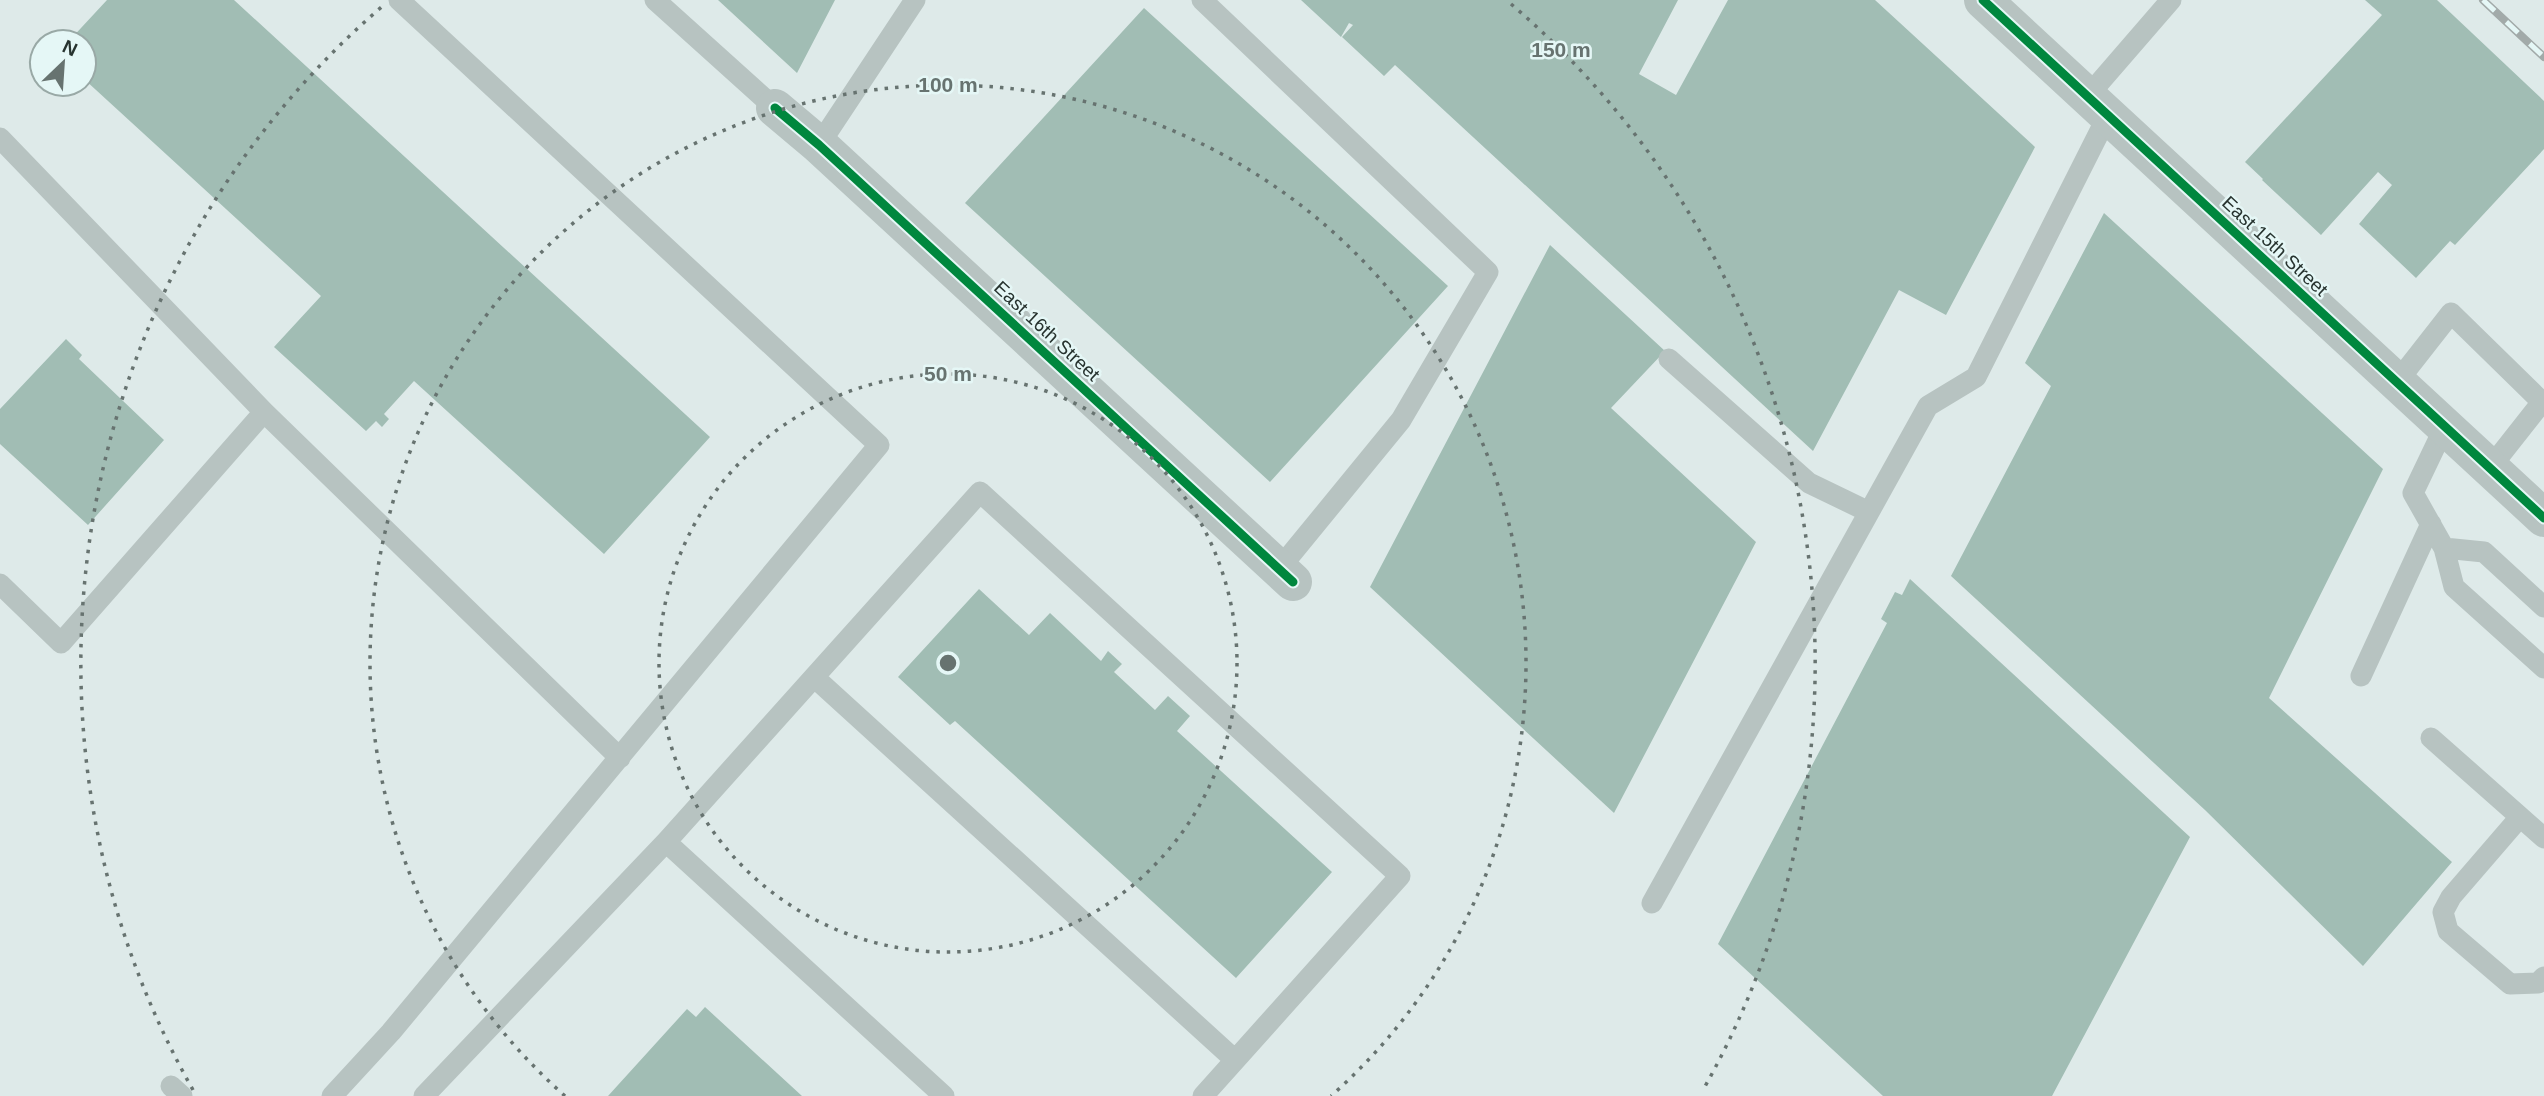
<svg xmlns="http://www.w3.org/2000/svg" width="2544" height="1096" font-family="Arial,sans-serif">
  <style>
    .building { fill: #a1bdb4 }
    .lines { fill: none; stroke-linecap: round; stroke-linejoin: round }
    .service { stroke: #b7c3c1; stroke-width: 21 }
    .minor { stroke: #b7c3c1; stroke-width: 38 }
    .tertiary { stroke: #b7c3c1; stroke-width: 38 }
    .rail-casing { stroke: #a2aaa9; stroke-width: 8 }
    .rail { stroke: #e5f7f6; stroke-width: 5; stroke-dasharray: 16; stroke-linecap: butt }
    .cycleway-casing { stroke: #e5f7f6; stroke-width: 13 }
    .cycleway { stroke: #00873e; stroke-width: 9 }
    .ring { fill: none; stroke: #677370; stroke-width: 3.5; stroke-dasharray: 3.5 7 }
    .labels { text-anchor: middle; dominant-baseline: central; stroke-width: 5; stroke-linejoin: round; paint-order: stroke }
    .street-label { font-size: 19px; fill: #27332f; stroke: #e5f7f6 }
    .centre { fill: #677370; stroke: #e5f7f6; stroke-width: 3.5 }
    .ring-label { font-size: 21px; text-anchor: middle; font-weight: bold; fill: #677370; stroke: #e5f7f6; stroke-width: 5; stroke-linejoin: round; paint-order: stroke }
  </style>
  <rect width="100%" height="100%" fill="#deeae9"/>
  <path class="building" d="M107 0H234L710 437 604 554 414 381 384 414 389 419 382 427 376 421 366 431 274 347 321 296 84 79V42H68Z
    M718 0H835L797 73Z
    M1301 0H1678L1639 74 1676 95 1728 0H1875L2035 147 1946 315 1899 290 1813 451 1395 65 1384 76 1342 37 1353 25 1349 23 1341 37Z
    M2365 0H2437L2544 101V149L2455 245 2450 241 2416 278 2359 224 2392 185 2378 172 2321 235 2262 180 2263 179 2245 162 2382 15Z
    M1144 8 1448 286 1270 482 965 203Z
    M2104 213 2383 469 2269 698 2452 862 2363 966 2205 810 1951 576 2051 386 2025 363Z
    M1550 245 1665 351 1611 408 1756 542 1614 813 1370 587Z
    M66 339 82 355 79 359 164 440 88 525 0 444V409Z
    M1910 579 2190 837 2052 1096H1883L1718 944 1887 623 1881 619 1895 592 1902 595Z
    M979 589 1029 635 1050 613 1101 661 1108 651 1122 664 1114 672 1155 710 1168 696 1190 716 1177 731 1332 872 1236 978 955 721 950 725 898 677Z
    M705 1007 802 1096H608L687 1009 696 1017Z"/>
  <g class="lines">
    <path class="service" d="M655 0 775 108
      M1202 0 1488 272 1401 420 1279 569
      M2087 97 2171 0
      M0 138 264 412 620 758
      M819 145 915 0
      M1669 359 1809 483 1869 512
      M2397 382 2451 313 2544 404
      M2445 426 2413 493 2444 548 2484 552 2544 607
      M2490 468 2542 402
      M2444 548 2454 587 2544 668
      M0 584 61 643 264 412
      M2361 676 2431 524
      M814 677 1235 1060
      M2431 738 2544 838
      M2520 817 2451 897 2443 912 2448 931 2510 984 2538 983 2544 977
      M666 842 980 492 1400 876 1203 1096
      M1652 903 1928 406 1976 377 2108 115
      M171 1086 182 1096
      M332 1096 391 1032 879 445 399 0
      M424 1096 666 842 944 1096"/>
    <path class="minor" d="M775 108 819 145 1293 582"/>
    <path class="tertiary" d="M1983 0 2544 518"/>
    <defs>
      <path id="rail" d="M2483 0 2544 57"/>
    </defs>
    <use href="#rail" class="rail-casing"/>
    <use href="#rail" class="rail"/>
    <defs>
      <path id="cycleway" d="M1983 0 2544 518
        M775 108 819 145 1293 582"/>
    </defs>
    <use href="#cycleway" class="cycleway-casing"/>
    <use href="#cycleway" class="cycleway"/>
  </g>
  <g class="ring">
    <circle cx="948" cy="663" r="289"/>
    <path d="M565 1096A578 578 0 1 1 1331 1096"/>
    <path d="M193 1090A867 867 0 0 1 385 4M1511 4A867 867 0 0 1 1703 1090"/>
  </g>
  <g class="labels">
    <g class="street-label">
      <text transform="translate(2275 246) rotate(43)">East 15th Street</text>
      <text transform="translate(1047 331) rotate(43)">East 16th Street</text>
    </g>
  </g>
  <circle cx="948" cy="663" r="10" class="centre"/>
  <g class="ring-label">
    <text x="1561" y="57">150 m</text>
    <text x="948" y="92">100 m</text>
    <text x="948" y="381">50 m</text>
  </g>
  <g transform="translate(63 63) rotate(25)"><circle r="33" fill="#e5f7f6" stroke="#99a9a6" stroke-width="2"/>
  <path d="M0-5L12 26L0 18L-12 26Z" fill="#677370"/>
  <text y="-10" font-size="19" font-weight="bold" text-anchor="middle" fill="#27332f">N</text>
  </g>
</svg>
